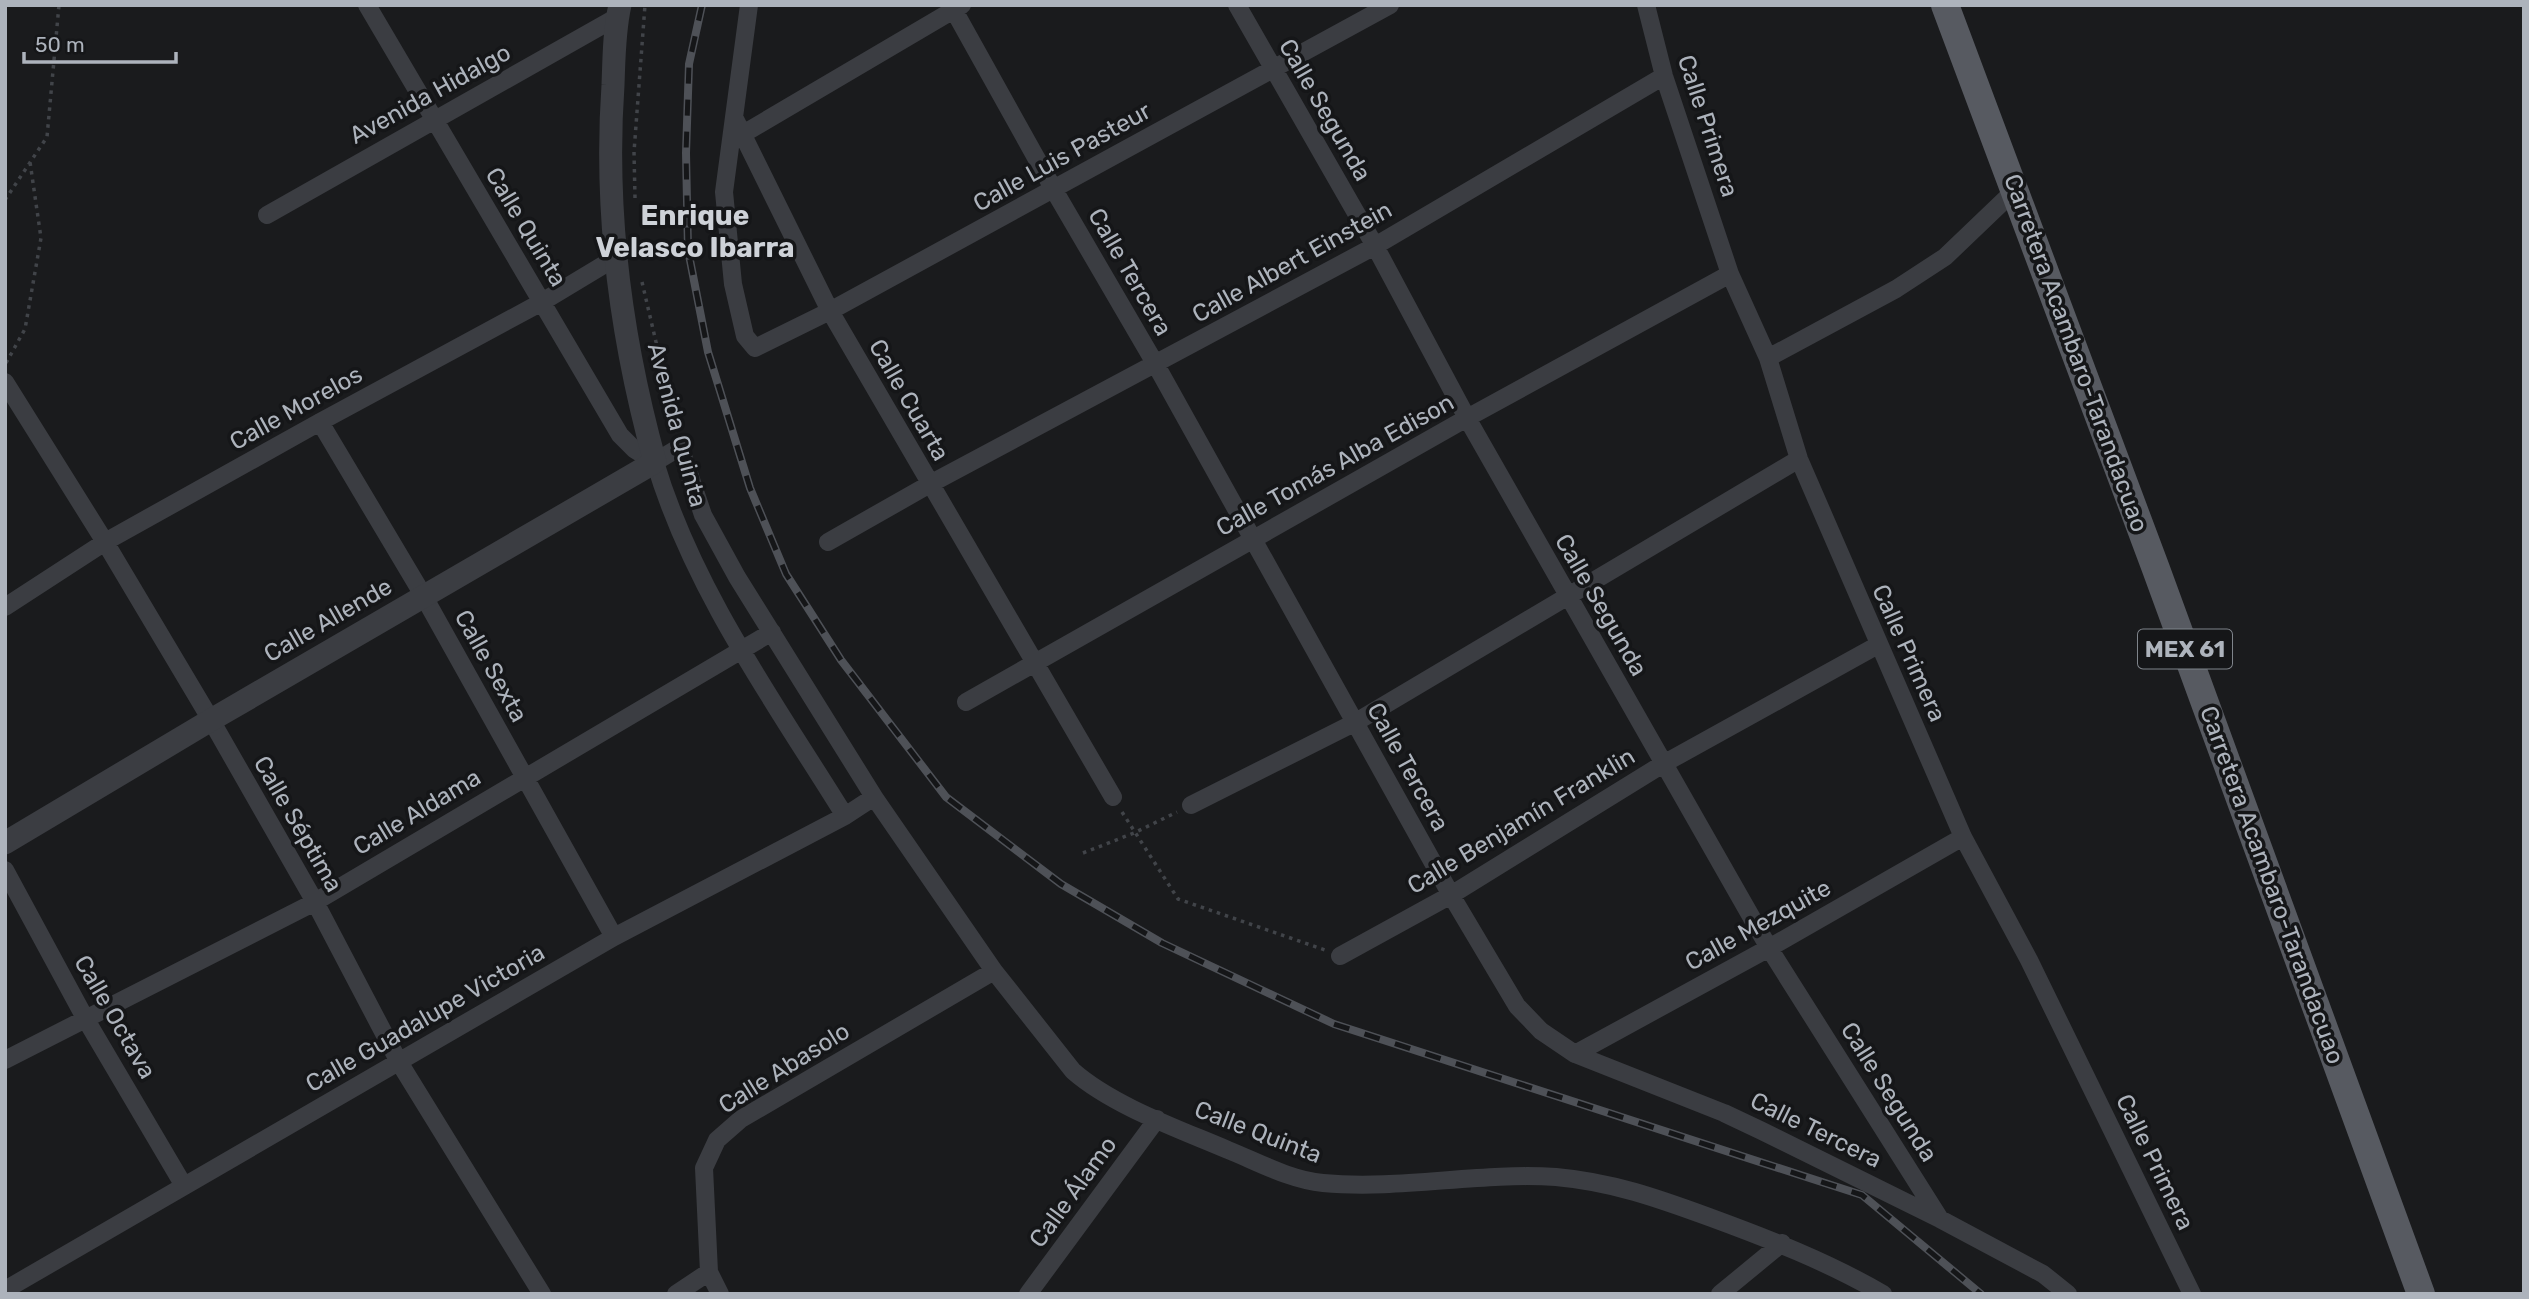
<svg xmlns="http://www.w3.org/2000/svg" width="2529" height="1299" font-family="Rubik,sans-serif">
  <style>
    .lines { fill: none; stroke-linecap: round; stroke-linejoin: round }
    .path { stroke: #414449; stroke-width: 3.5; stroke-dasharray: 3.5 5; stroke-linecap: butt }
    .minor { stroke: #3b3d42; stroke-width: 18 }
    .tertiary { stroke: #3b3d42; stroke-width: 23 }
    .primary { stroke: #575a61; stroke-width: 28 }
    .rail-casing { stroke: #4e5157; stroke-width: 8 }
    .rail { stroke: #151618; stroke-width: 5; stroke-dasharray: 16; stroke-linecap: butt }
    .labels { text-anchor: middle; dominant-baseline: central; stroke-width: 7; stroke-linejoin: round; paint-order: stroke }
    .shield { fill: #151618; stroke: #7f848b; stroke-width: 2 }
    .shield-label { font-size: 23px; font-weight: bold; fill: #adb3bc }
    .street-label { font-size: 24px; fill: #adb3bc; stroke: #151618 }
    .quarter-label { font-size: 28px; font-weight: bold; fill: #ced2d8; stroke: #151618 }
  </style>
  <rect width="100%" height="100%" fill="#1a1b1d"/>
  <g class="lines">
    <path class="path" d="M635 198 634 152 645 5
      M5 200 47 137 59 5
      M642 282 677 432
      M6 363 25 329 41 238 30 162
      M1122 812 1178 899 1325 950
      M1083 853 1134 833 1177 812"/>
    <path class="minor" d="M367 5 620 435 634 449 655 462
      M749 5 724 192 733 284 745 336 755 348 830 311 1390 5
      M951 5 1054 190 1156 365 1451 895 1517 1006 1541 1031 1575 1054 1724 1113 1762 1131 1940 1219 2043 1274 2068 1294
      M1237 5 1375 246 1467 418 1769 948 1940 1219
      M1646 5 1664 76 1730 274 1768 358 1799 459 1963 837 2029 960 2192 1294
      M734 117 830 311 1113 797
      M743 134 962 5
      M267 215 617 17
      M1768 358 1896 289 1945 257 2015 190
      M5 382 105 542 211 720 315 902 399 1062 542 1294
      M320 422 423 595 614 937
      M655 462 680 447 703 515 737 577 874 797 994 971 1073 1071C1113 1106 1179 1129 1228 1150 1258 1162 1290 1180 1323 1183 1401 1190 1478 1172 1556 1177 1612 1182 1657 1198 1709 1217 1769 1239 1828 1262 1883 1294
      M655 462C693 590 775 703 845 816
      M828 542 930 484 1375 246 1664 76
      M5 607 105 542 320 422 542 302 615 258
      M966 702 1467 418 1730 274
      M1191 805 1356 722 1799 459
      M5 870 85 1018 184 1186
      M1340 956 1451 895 1663 764 1878 645
      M1575 1054 1769 948 1963 837
      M5 1060 315 902 772 632
      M5 1290 614 937 845 816 874 797
      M676 1294 709 1272
      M720 1294 709 1272 704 1168 717 1140 741 1119 994 971
      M1028 1294 1157 1119
      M1720 1294 1782 1243"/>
    <path class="tertiary" d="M5 843 211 720 655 462C621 339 604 213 613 85 614 59 614 31 620 5"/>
    <path class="primary" d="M1945 5 2156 569 2421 1294"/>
    <defs>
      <path id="rail" d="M702 5 689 64 686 153 688 250 708 352 750 488 786 574 841 660 946 797 1061 884 1162 943 1334 1024 1862 1195 1981 1294"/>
    </defs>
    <use href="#rail" class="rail-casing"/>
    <use href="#rail" class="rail"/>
  </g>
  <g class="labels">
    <rect class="shield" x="2138" y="629.5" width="94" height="39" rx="5"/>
    <g class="shield-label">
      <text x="2185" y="649">MEX 61</text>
    </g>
    <g class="street-label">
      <text transform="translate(430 94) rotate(-29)">Avenida Hidalgo</text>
      <text transform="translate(1325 110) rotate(60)">Calle Segunda</text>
      <text transform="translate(1708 126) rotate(72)">Calle Primera</text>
      <text transform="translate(1062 157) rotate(-29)">Calle Luis Pasteur</text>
      <text transform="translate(526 227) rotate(59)">Calle Quinta</text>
      <text transform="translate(1292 262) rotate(-29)">Calle Albert Einstein</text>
      <text transform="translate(1130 272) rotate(60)">Calle Tercera</text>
      <text transform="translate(2076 353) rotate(70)">Carretera Acambaro-Tarandacuao</text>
      <text transform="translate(909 400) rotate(60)">Calle Cuarta</text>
      <text transform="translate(296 408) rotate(-29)">Calle Morelos</text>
      <text transform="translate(677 425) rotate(75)">Avenida Quinta</text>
      <text transform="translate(1335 465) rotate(-29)">Calle Tomás Alba Edison</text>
      <text transform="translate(1601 605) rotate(60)">Calle Segunda</text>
      <text transform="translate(328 620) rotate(-30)">Calle Allende</text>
      <text transform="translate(1909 653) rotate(66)">Calle Primera</text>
      <text transform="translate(491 666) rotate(61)">Calle Sexta</text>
      <text transform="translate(1408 767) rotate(61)">Calle Tercera</text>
      <text transform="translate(417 812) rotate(-31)">Calle Aldama</text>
      <text transform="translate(1521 821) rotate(-31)">Calle Benjamín Franklin</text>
      <text transform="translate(298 824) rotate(60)">Calle Séptima</text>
      <text transform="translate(2272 885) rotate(70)">Carretera Acambaro-Tarandacuao</text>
      <text transform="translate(1758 925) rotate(-29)">Calle Mezquite</text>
      <text transform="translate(115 1017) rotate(60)">Calle Octava</text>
      <text transform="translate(425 1018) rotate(-30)">Calle Guadalupe Victoria</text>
      <text transform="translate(784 1068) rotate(-32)">Calle Abasolo</text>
      <text transform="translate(1889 1092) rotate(58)">Calle Segunda</text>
      <text transform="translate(1816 1130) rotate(26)">Calle Tercera</text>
      <text transform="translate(1258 1132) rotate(21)">Calle Quinta</text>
      <text transform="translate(2155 1162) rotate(64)">Calle Primera</text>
      <text transform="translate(1073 1192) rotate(-54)">Calle Álamo</text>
    </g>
    <g class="quarter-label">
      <text x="695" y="215">Enrique<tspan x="695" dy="32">Velasco Ibarra</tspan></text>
    </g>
  </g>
  <rect width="2529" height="1299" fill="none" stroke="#adb3bc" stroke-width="14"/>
  <path d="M24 52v10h152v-10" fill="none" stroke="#adb3bc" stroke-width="3.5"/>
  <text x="35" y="52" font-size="21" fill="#adb3bc" stroke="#151618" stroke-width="5" paint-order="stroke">50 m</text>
</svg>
